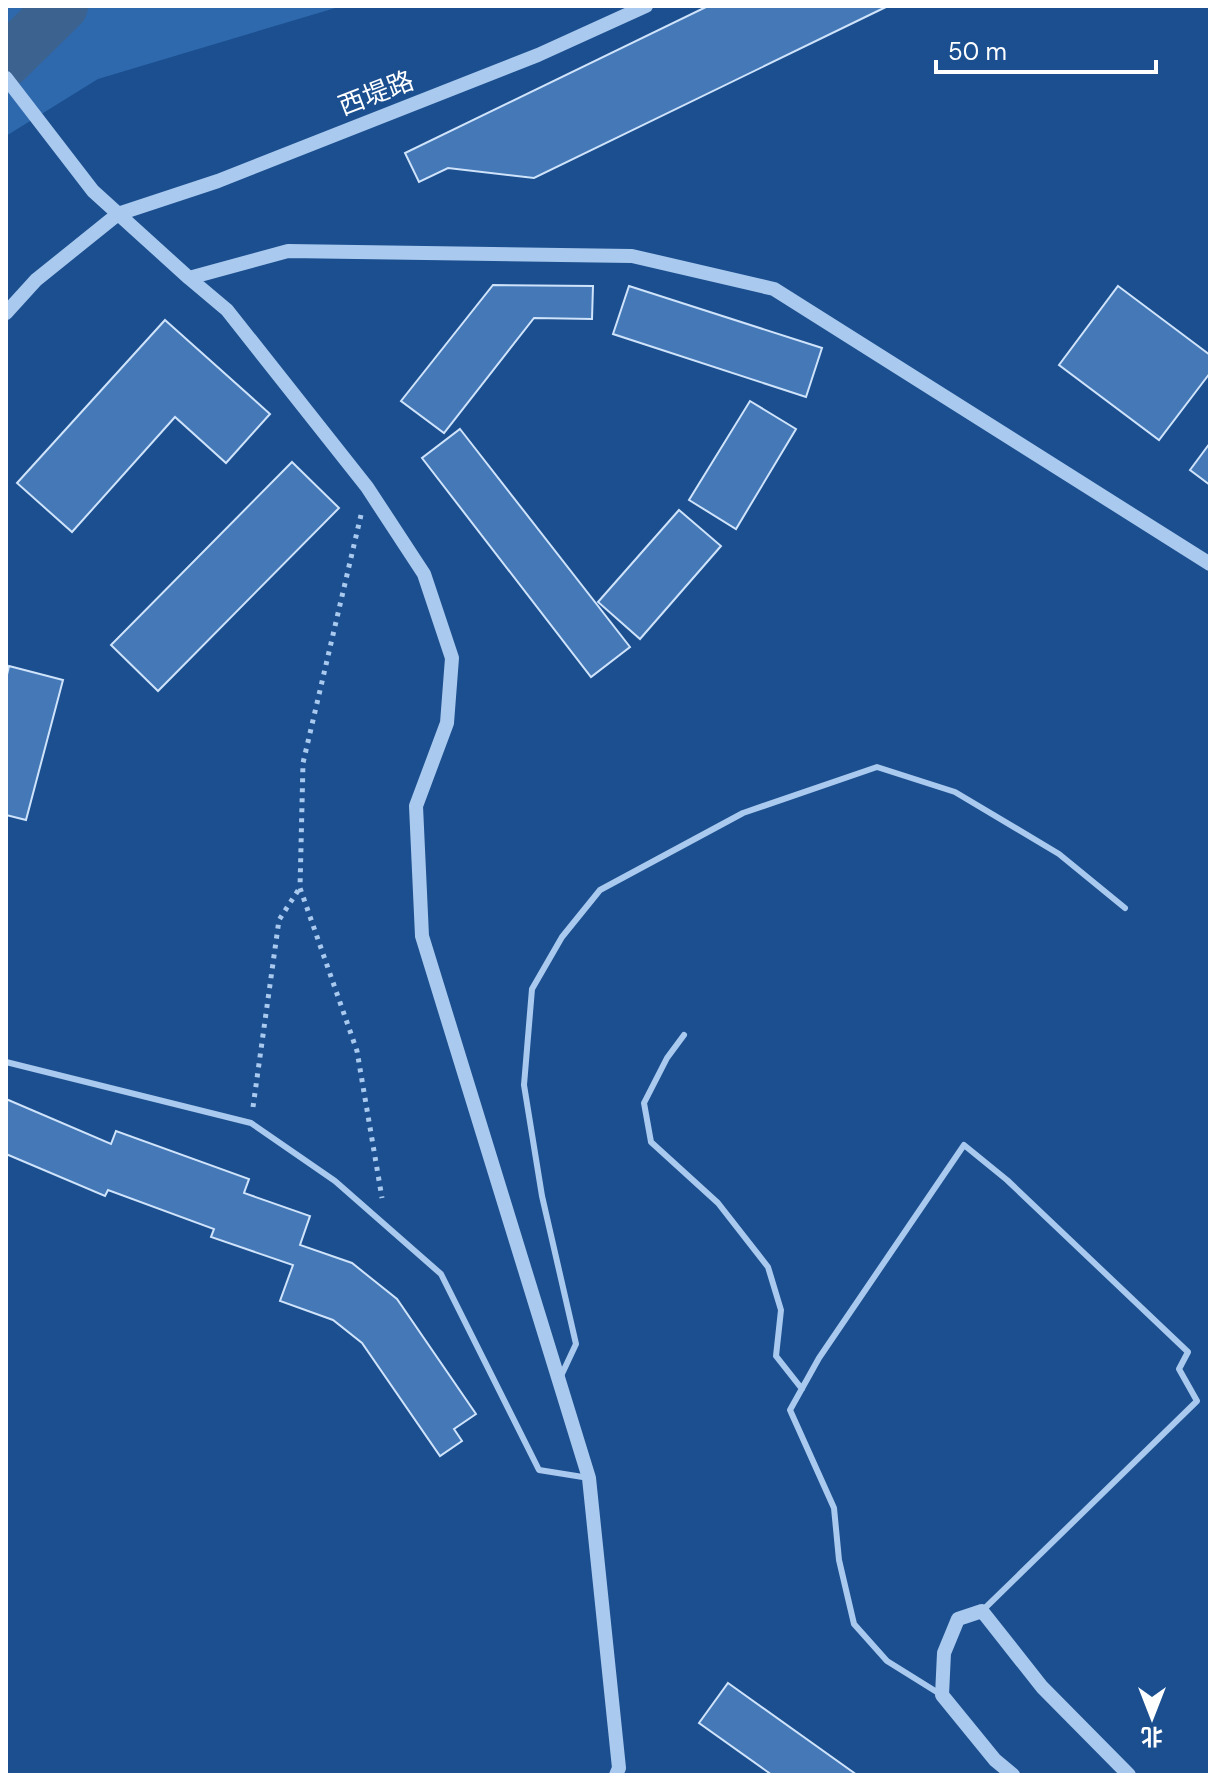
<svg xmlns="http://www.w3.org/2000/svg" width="1216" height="1781" font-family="'DM Sans','Noto Sans SC',sans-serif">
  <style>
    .green { fill: #2e69ad }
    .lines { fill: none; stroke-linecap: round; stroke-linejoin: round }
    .river { stroke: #3c6290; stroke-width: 52 }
    .building { fill: #4478b7; stroke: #cfe3fa; stroke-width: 2 }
    .path { stroke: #a9c9ee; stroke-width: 5; stroke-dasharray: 4 6; stroke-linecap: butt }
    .service { stroke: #a9c9ee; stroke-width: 6 }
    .tertiary { stroke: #a9c9ee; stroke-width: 14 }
    .labels { text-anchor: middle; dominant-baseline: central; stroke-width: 6; stroke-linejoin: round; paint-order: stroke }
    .street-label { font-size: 26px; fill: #fff; stroke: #1b4f8f }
  </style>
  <rect width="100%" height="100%" fill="#1b4f8f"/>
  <path class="green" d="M6 6H342L98 79 6 136Z"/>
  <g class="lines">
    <path class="river" d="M6 61 62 6"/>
  </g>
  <path class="building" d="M708 6H888L534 178 448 168 419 182 405 153Z
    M493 285 593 286 592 319 534 318 444 433 401 401Z
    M629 286 822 348 806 397 613 334Z
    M1118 286 1210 355V373L1159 440 1059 365Z
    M165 320 270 414 226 463 175 417 72 532 17 483Z
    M750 401 796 429 736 529 689 500Z
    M460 429 630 647 591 677 422 458Z
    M1210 443V485L1190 470Z
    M292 462 339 508 158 691 111 645Z
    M679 510 721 546 640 639 598 602Z
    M9 666 63 680 26 820 6 815V679Z
    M6 1099 111 1144 116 1131 249 1179 244 1193 310 1216 300 1245 352 1263 397 1299 476 1414 454 1429 462 1441 440 1456 362 1343 333 1320 280 1301 293 1265 211 1237 214 1229 108 1190 105 1196 6 1154Z
    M728 1683 857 1775H772L699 1723Z"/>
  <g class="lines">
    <path class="path" d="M361 515 303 763 300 888 357 1051 382 1198
      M253 1107 279 920 299 889"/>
    <path class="service" d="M684 1035 667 1058 644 1103 651 1142 718 1203 768 1267 781 1310 776 1356 802 1389
      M6 1062 251 1123 335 1181 441 1274 539 1470 589 1478
      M561 1376 576 1344 542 1196 524 1085 532 989 562 937 600 890 743 813 877 767 955 792 1059 854 1125 908
      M940 1694 887 1661 854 1624 839 1560 834 1508 790 1410 819 1358 964 1145 1007 1180 1188 1352 1179 1369 1197 1401 982 1611"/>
    <path class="tertiary" d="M6 78 93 191 189 278 288 251 632 256 774 289 1210 564
      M189 278 227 310 367 487 424 574 452 658 447 723 416 806 422 936 589 1478 619 1768 616 1775
      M6 313 36 280 118 214 218 181 538 55 646 6
      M1013 1775 995 1760 942 1695 944 1653 958 1619 982 1611 1042 1687 1129 1775"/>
  </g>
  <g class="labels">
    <g class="street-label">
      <text transform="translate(376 93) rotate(-21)">西堤路</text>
    </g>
  </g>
  <rect width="1216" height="1781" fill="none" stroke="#ffffff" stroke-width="16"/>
  <g transform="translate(1152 1717) rotate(180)" stroke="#1b4f8f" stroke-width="6" paint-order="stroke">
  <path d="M0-6L14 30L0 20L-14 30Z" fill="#ffffff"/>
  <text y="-12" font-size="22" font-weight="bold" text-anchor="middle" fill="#ffffff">北</text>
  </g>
  <path d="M936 60v12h220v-12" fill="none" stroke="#ffffff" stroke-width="4"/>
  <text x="948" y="60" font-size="24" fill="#ffffff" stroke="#1b4f8f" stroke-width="6" paint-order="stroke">50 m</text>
</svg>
